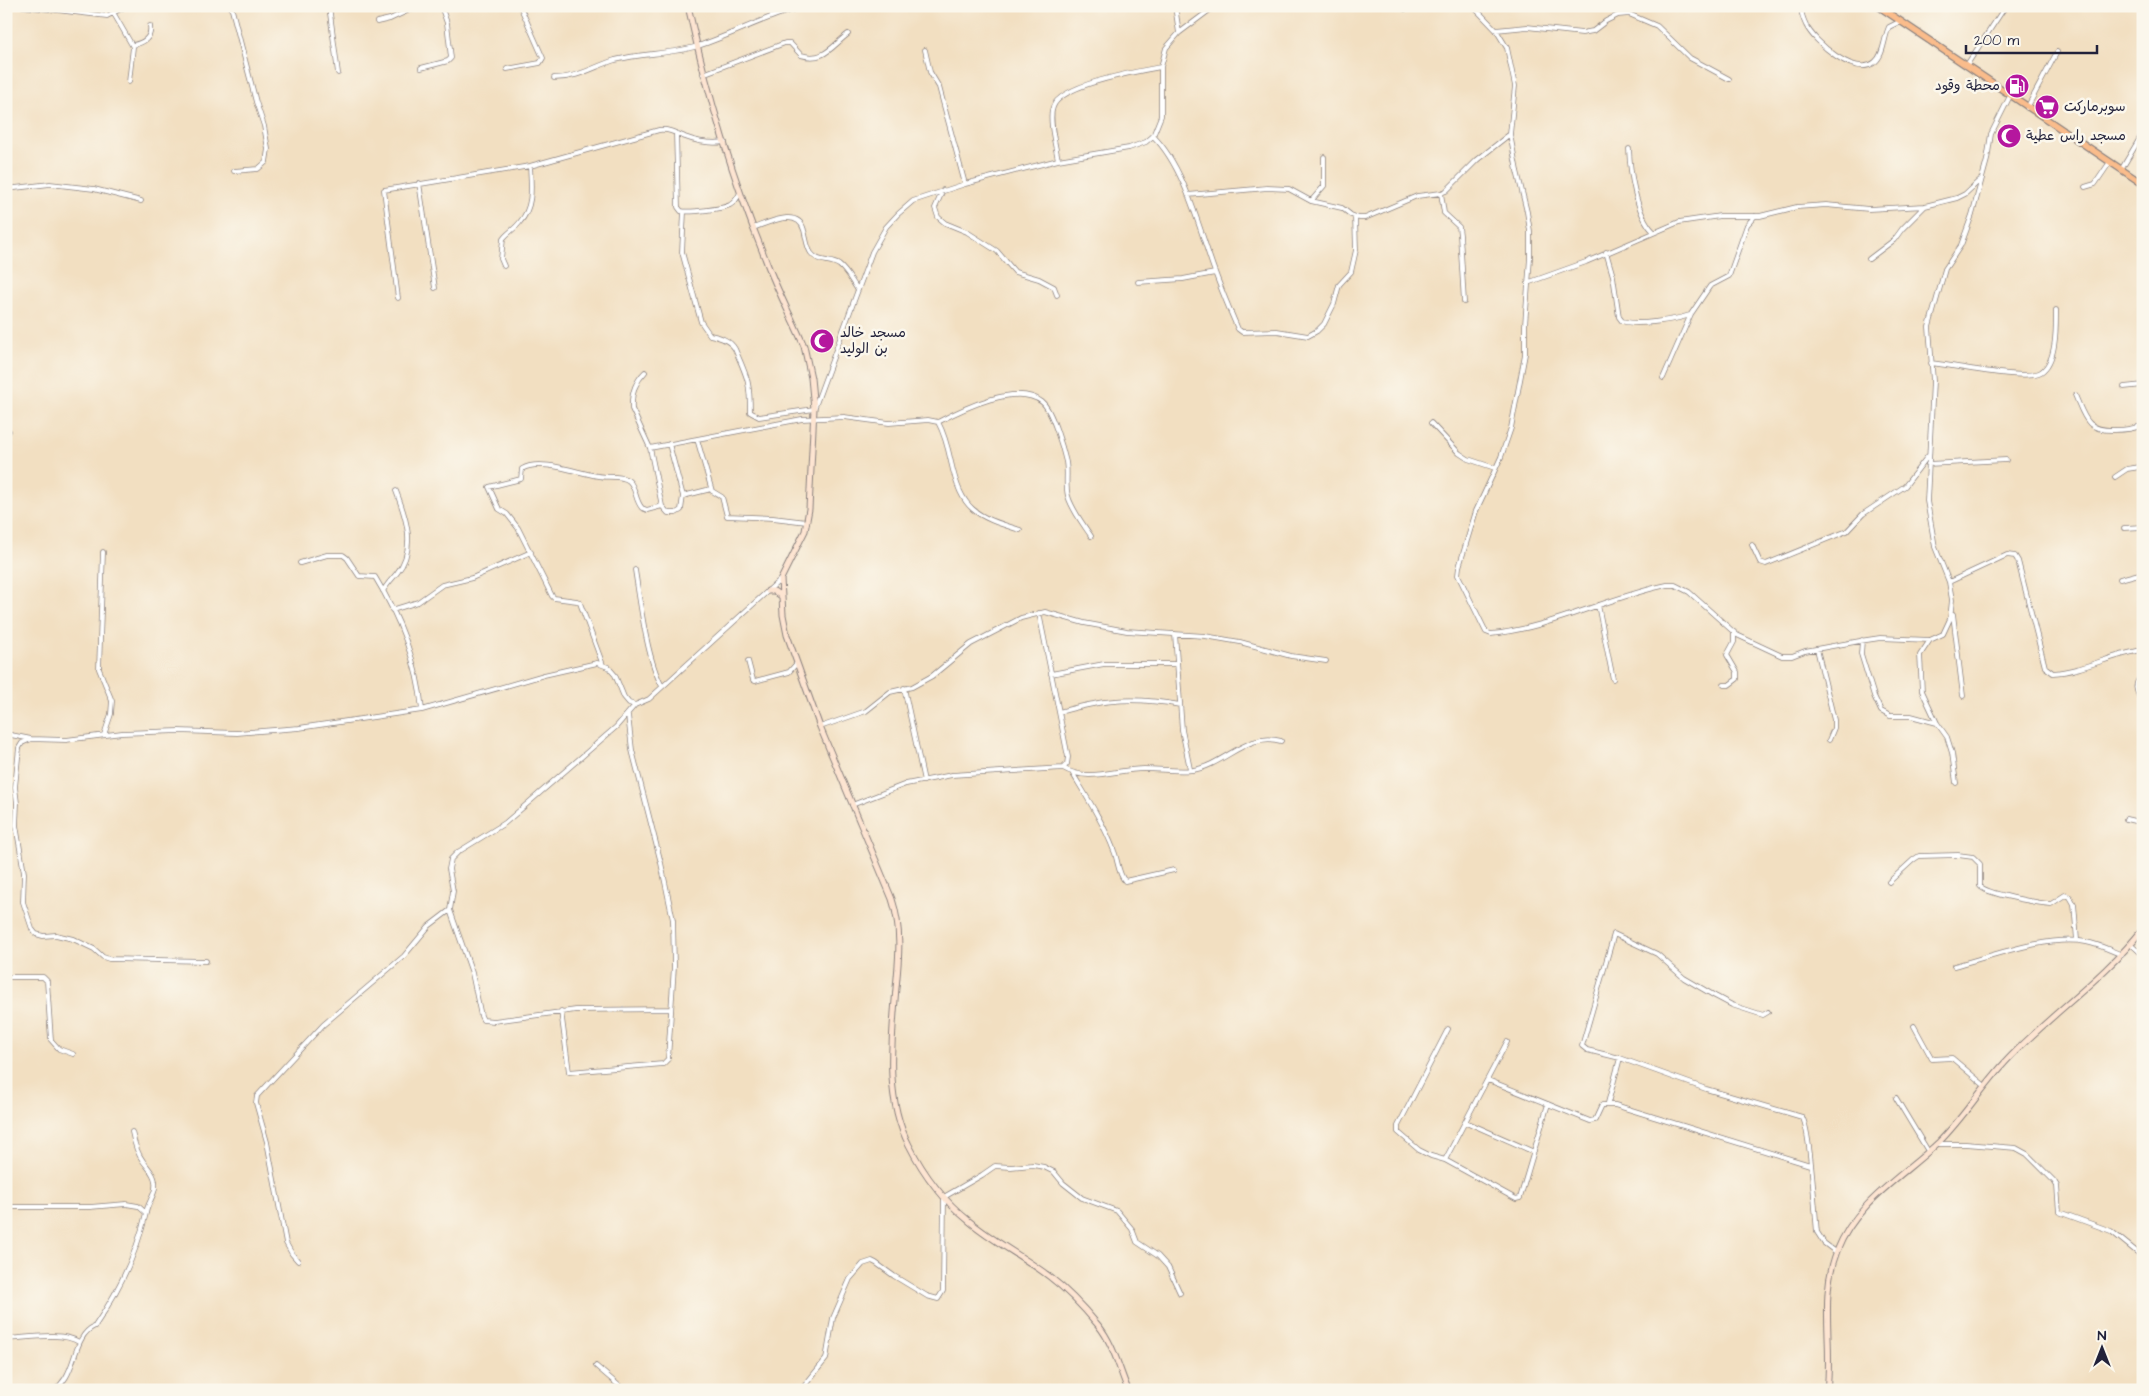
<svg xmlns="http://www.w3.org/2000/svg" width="2149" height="1396" font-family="'Architects Daughter','Playpen Sans Arabic',sans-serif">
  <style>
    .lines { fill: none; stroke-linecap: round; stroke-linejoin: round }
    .street-casing { stroke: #8a807e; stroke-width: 5.5 }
    .secondary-casing { stroke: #8a807e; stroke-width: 7 }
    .primary-casing { stroke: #8a807e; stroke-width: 8 }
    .street { stroke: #fff; stroke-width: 4 }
    .secondary { stroke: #fde4d1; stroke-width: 5 }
    .primary { stroke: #fabc8b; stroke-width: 5.5 }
    .labels { text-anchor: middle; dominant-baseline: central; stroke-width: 5; stroke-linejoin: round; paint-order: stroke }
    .poi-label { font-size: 14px; fill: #22223b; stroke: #fbf7ec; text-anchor: start }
  </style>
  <rect width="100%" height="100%" fill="#fbf7ec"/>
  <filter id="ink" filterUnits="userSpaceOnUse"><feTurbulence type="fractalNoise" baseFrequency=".02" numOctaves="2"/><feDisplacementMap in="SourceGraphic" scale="10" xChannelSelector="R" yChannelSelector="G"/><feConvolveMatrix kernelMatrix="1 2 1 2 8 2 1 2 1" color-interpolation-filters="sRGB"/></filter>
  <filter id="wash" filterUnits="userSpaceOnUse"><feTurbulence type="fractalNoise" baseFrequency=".0096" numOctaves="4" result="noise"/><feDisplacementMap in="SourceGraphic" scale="20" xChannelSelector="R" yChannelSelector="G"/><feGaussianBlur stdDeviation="1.12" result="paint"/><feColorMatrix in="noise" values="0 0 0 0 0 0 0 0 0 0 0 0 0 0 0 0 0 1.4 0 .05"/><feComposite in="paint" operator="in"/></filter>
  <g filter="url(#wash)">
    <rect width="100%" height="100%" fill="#f2dfc1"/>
  </g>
  <g filter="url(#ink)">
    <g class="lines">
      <defs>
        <path id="street" d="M23 6 107 16 126 6
          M231 6 256 102 264 126 268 149 266 162 258 169 234 171
          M329 6 338 73
          M1175 6 1179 33
          M1402 6 1405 9
          M1473 6 1496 30 1507 48 1515 86 1510 134 1517 171 1527 212 1530 231V258L1525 325V354L1511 428 1501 457 1476 511 1459 567 1458 575 1486 632 1491 634C1552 628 1608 597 1667 585H1675L1689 592 1737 635 1782 656H1792L1805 651 1860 641 1880 638 1930 640 1943 634 1950 619 1952 600 1949 582 1935 547 1927 501 1933 381 1929 327 1945 269 1961 245 1972 215 1987 160 1991 134 2010 96
          M1801 6C1801 13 1803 19 1806 25 1814 42 1855 78 1875 62 1884 55 1884 37 1889 27L1899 22
          M114 14 133 47 129 82
          M377 22 390 19 418 6
          M1496 30 1527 27 1582 33 1593 31 1606 21 1618 15 1629 14 1657 26 1690 58 1729 79
          M133 45C143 43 152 38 150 26
          M925 50 930 72 939 87 965 184
          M1966 66 2003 10 2007 6
          M421 68 448 61 451 58 447 23 441 6
          M507 69 540 63 543 58 520 6
          M703 74 785 43H790L801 55C824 62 831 47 848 34
          M554 78C578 78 593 67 615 60 642 53 673 54 698 46 731 35 761 19 794 9
          M2027 108 2057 52
          M676 133 678 207 681 211C689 213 722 209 730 205 735 202 738 197 740 193
          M1153 136C1182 164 1197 220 1210 258 1218 282 1228 306 1238 329L1242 332 1277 331 1308 336 1317 331 1324 324 1334 304 1339 285 1351 272 1356 250 1355 217
          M1629 149C1630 172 1636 214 1653 231
          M1058 160C1056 147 1048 119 1053 107 1061 84 1139 71 1161 67
          M2121 170 2143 133
          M419 183 435 288
          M2085 187 2095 184 2110 162
          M6 189 50 184 94 189 141 201
          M943 190 935 208 938 217 945 223 967 232 997 251 1015 272 1039 279 1054 287 1057 295
          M1441 193 1444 213 1459 227 1460 235 1464 302
          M1188 195 1267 188 1289 189 1311 201 1342 208 1351 215 1359 218H1365L1417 196 1441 193 1446 191 1477 160 1510 134
          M1311 201 1324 186V157
          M684 212 682 252 701 322 710 335C720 337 730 340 735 349 747 377 750 380 750 412L759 417 814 409 872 252 886 227 898 214 913 201 965 184 1058 160 1129 148 1146 142 1153 136 1161 116V67L1166 48 1179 33 1215 6
          M753 228C768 223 798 207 804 230 806 237 807 248 811 253 818 263 830 259 839 265 847 271 852 282 858 290
          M1606 252 1613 276 1619 317 1622 321C1637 326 1675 320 1690 315
          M1869 259 1894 240 1902 229 1925 206
          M504 266 501 259 503 239C507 233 515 229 520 222 534 206 531 186 530 166
          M1138 282 1183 279 1215 273
          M1530 282 1586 262 1679 222 1720 216H1760L1797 207 1826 205 1869 209 1925 206 1957 198 1965 194 1980 180
          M398 298 384 190 530 166 659 130C669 129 676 133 685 137 698 142 712 144 725 142
          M1931 363C1952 365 2027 381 2041 372 2057 362 2056 326 2056 310
          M645 372C635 382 631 395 632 409L650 448 662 506 668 513H676L681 510 683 496 669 444
          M1663 378 1691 314 1710 286 1729 276 1747 225 1755 216
          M2124 387 2143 385
          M2075 395C2085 418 2086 431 2115 430 2125 430 2134 429 2143 425
          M938 422C962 409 1017 382 1042 402 1052 410 1063 449 1066 462 1068 473 1065 485 1068 496 1072 510 1083 524 1091 536
          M1431 423 1459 453 1468 459 1495 468
          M6 430 9 431
          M697 439 712 491 722 497 727 516 773 518 807 522
          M650 448 802 419 844 417 889 423 928 420 938 422C945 435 948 448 951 462 962 511 975 516 1020 530
          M1928 464 2006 460
          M2115 477 2127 469 2140 467 2143 463
          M683 496 711 489
          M2124 528 2143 527
          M1752 545 1760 562 1766 564 1847 531 1863 514 1905 486 1928 456
          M103 552 99 669 112 701 111 714 104 735
          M300 563 327 555H343L347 558 359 576 375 577C399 616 418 664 422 710
          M635 570C640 601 647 660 662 686
          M2120 579 2143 573
          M1949 582 2007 555 2015 556 2018 561 2045 667 2053 673C2084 671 2112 654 2143 650
          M383 591C387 584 392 579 397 573 417 548 406 517 396 491
          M1598 605 1613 679
          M392 610 418 602 442 585 472 578 531 552
          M1039 613 1068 757 1067 764 1063 768
          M1953 614 1963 696
          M1175 634 1182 730 1190 769
          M1862 640 1861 654 1874 696 1881 711 1890 716H1911L1937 723
          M1930 640 1920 655 1922 691 1937 723 1947 737 1952 753 1956 783
          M1817 649 1834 720V728L1829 740
          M748 661 753 680 755 681 789 672 797 663
          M603 665 580 603 577 601 554 598 552 596 518 528 507 514 499 509 489 487 521 479 522 469C540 458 578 473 598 476 606 478 622 475 629 481 636 487 635 501 642 508L647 510 662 506
          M1051 674 1104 664H1177
          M2143 676C2131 684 2138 694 2143 704
          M1724 685H1729L1737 679V672L1727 655 1734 642V632
          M904 688 924 781
          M1059 712C1070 709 1082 706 1093 704 1122 698 1152 700 1180 705
          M820 727 866 711 890 692 912 687 932 676 971 644 1021 618 1045 612 1084 623 1127 631 1205 636 1240 642 1291 656 1326 661
          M6 734 31 739 66 740 122 733 179 731 237 733 299 728 422 710 544 675 597 663 608 667 615 675 624 697 629 703 635 705 649 699 781 579
          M31 739 22 743 19 748 15 787 17 803 16 825 24 873 23 902 32 929 36 934 43 936 56 935 73 939 94 949 103 957 109 959 206 961
          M1073 774C1088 799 1104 824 1114 851 1118 860 1118 874 1125 881L1174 870
          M852 805 906 784 952 775 1063 768C1088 783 1116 769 1144 769 1161 769 1177 772 1193 770 1225 765 1247 731 1281 741
          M2126 819 2143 823
          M1889 882 1913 860 1919 856 1958 855 1973 857 1980 864V886C1986 894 2038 903 2051 904L2065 895 2070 897 2074 904 2077 940
          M450 910 472 973 481 1016 483 1020 494 1021 576 1010 671 1009
          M2131 944 2143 955
          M1954 966C1992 956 2047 935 2086 942 2098 944 2110 950 2122 955
          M6 977H43L47 981 51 1040 59 1049 73 1054
          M561 1011 569 1072 663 1064 668 1059 674 966 673 920 661 863 632 750 628 715
          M1768 1012 1763 1015 1732 1005 1715 996 1684 978 1657 954 1614 934 1582 1046 1587 1050 1620 1058 1706 1089 1802 1117C1810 1126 1815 1213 1817 1232L1824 1243 1836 1252
          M1914 1026 1932 1059 1952 1058 1985 1086
          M1448 1029 1398 1126V1132L1419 1150 1431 1156 1445 1160 1516 1199 1520 1198 1548 1104
          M1488 1080 1590 1121 1595 1120 1602 1105H1615L1810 1165
          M1896 1098 1928 1151
          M1608 1103 1620 1058
          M1466 1122 1534 1152
          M1937 1144H1966L2016 1148 2027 1154 2054 1181 2057 1186 2059 1212 2111 1231 2143 1257
          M1445 1160 1507 1042
          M6 1207H90L126 1204 138 1206 146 1213
          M298 1261 292 1254 286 1243 267 1142 256 1103 257 1096 323 1025 404 956 429 926 450 910 453 891 449 869 451 859 458 852 505 823 616 727 635 705
          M6 1339C27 1338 62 1331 79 1342
          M596 1366 624 1390
          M56 1390C59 1386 63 1382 66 1377 76 1361 76 1334 95 1326 118 1292 137 1253 146 1213 148 1201 157 1194 155 1181 154 1173 148 1168 143 1161 137 1153 134 1142 132 1132
          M801 1390 826 1359 833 1318 850 1279 863 1264 872 1261 876 1263 894 1276 927 1296 938 1299 943 1291 944 1197 982 1175 995 1166 1011 1167 1033 1165 1044 1167 1054 1172 1063 1183 1082 1198 1117 1211 1132 1229 1137 1242 1158 1256 1168 1267 1180 1293"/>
        <path id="secondary" d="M688 6C707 92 732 177 765 258 776 288 791 316 804 346L811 378 814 409 809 509 805 531 781 579 783 615 787 635 820 727 892 899C902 929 899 958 896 988 892 1039 884 1097 909 1145 923 1173 944 1201 969 1221 994 1242 1024 1257 1050 1277 1067 1290 1084 1308 1098 1325 1113 1343 1119 1368 1128 1390
          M768 591H774L781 596
          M1827 1390C1833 1344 1819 1296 1837 1251 1856 1202 1903 1176 1939 1142 1966 1115 1985 1082 2012 1055 2055 1011 2104 978 2143 929"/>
        <path id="primary" d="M1878 6 2143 184"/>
      </defs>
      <use href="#street" class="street-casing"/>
      <use href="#secondary" class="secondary-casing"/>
      <use href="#primary" class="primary-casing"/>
      <use href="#street" class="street"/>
      <use href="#secondary" class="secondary"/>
      <use href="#primary" class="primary"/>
    </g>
  </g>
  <defs>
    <symbol id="fuel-disc" viewBox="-11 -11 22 22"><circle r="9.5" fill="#b5179e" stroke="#fbf7ec"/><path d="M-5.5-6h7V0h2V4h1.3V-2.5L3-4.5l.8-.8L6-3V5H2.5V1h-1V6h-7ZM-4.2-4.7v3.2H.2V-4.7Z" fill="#fff"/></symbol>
    <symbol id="supermarket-disc" viewBox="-11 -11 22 22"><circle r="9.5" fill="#b5179e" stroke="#fbf7ec"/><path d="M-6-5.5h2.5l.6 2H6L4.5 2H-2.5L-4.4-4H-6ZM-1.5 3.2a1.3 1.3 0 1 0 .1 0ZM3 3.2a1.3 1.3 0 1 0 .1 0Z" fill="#fff"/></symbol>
    <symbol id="mosque-disc" viewBox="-11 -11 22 22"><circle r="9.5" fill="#b5179e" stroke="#fbf7ec"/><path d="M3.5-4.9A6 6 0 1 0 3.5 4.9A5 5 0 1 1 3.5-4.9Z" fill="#fff"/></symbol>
  </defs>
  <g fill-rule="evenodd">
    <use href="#fuel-disc" x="2003" y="72" width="28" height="28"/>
    <use href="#supermarket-disc" x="2033" y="93" width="28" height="28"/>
    <use href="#mosque-disc" x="1995" y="122" width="28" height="28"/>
    <use href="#mosque-disc" x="808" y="327" width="28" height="28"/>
  </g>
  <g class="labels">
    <g class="poi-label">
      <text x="2000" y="86" text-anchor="end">محطة وقود</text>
      <text x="2064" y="107">سوبرماركت</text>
      <text x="2026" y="136">مسجد راس عطية</text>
      <text x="840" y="333">مسجد خالد<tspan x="840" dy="16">بن الوليد</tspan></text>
    </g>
  </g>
  <rect width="2149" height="1396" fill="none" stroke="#fbf7ec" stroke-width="25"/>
  <g transform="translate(2102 1348)" stroke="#fbf7ec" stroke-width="4" paint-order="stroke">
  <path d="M0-4L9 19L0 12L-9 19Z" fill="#22223b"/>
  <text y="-8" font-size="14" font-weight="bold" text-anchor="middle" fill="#22223b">N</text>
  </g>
  <path d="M1966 45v8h131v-8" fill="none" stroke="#22223b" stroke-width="2.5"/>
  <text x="1974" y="45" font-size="15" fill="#22223b" stroke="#fbf7ec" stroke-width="4" paint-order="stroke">200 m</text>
</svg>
